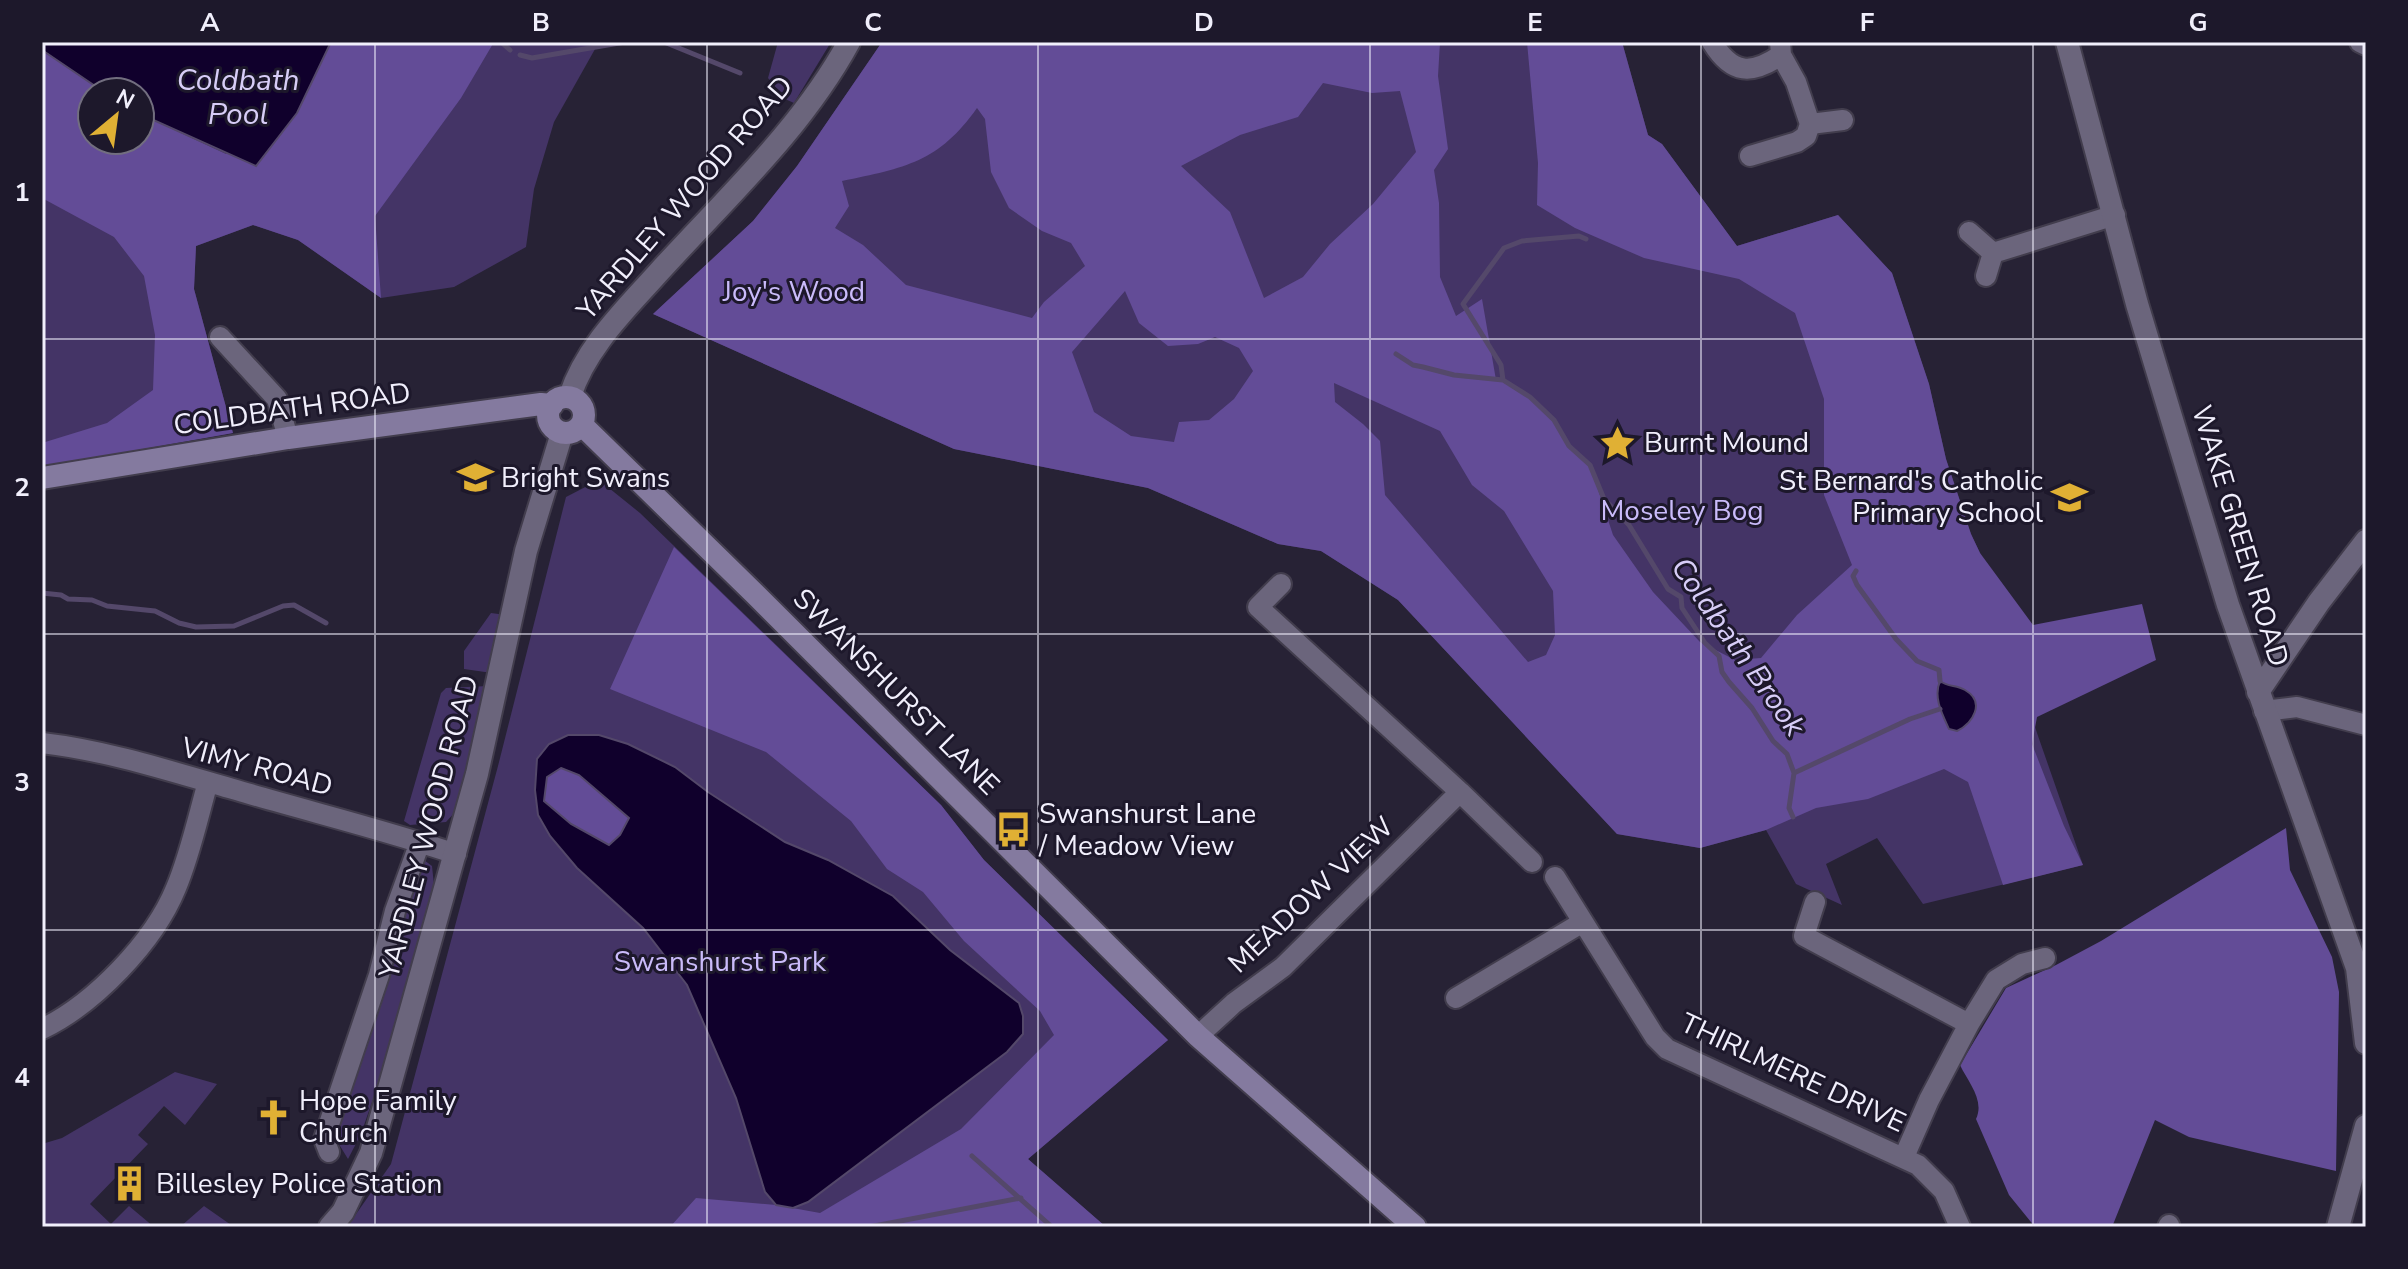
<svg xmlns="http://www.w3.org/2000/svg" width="2408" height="1269" font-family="'Nunito Sans',sans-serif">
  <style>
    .green { fill: #443466; fill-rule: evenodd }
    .forest { fill: #634c97; fill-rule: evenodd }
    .water { fill: #10002c; stroke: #54486a; stroke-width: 2; fill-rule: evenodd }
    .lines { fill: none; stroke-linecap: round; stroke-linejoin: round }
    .stream { stroke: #54486a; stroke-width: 5 }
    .minor-casing { stroke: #423d4d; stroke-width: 24 }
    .tertiary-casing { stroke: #423d4d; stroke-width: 26 }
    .secondary-casing { stroke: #423d4d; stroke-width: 26 }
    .minor { stroke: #6b657c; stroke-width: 20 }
    .tertiary { stroke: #6b657c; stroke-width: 22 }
    .secondary { stroke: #847a9f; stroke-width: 22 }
    .grid { fill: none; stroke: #f1effc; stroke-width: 2; stroke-opacity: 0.55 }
    .labels { text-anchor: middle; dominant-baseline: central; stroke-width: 6; stroke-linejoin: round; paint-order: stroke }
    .street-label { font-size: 28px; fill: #f1effc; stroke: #1d182b }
    .park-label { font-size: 28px; fill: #cabbfa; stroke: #1d182b }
    .poi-label { font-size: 28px; fill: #f1effc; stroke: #1d182b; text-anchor: start }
    .water-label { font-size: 30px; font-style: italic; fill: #d7cdf7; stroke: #1d182b }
    .neatline { fill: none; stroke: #f1effc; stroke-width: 3 }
    .grid-label { font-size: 26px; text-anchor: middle; font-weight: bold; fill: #f1effc }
  </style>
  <rect width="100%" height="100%" fill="#272235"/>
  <path class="green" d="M42 42H599L554 122 534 189 526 247 454 287 381 298 298 240 253 225 196 246 194 289 233 433 42 467ZM92 92H140V140H92Z
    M778 42H831L794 103 785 99 768 78Z
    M882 42H1622L1648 135 1662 144 1737 246 1838 215 1892 273 1929 384 1946 459 1971 534 1980 553 2037 733 2083 865 1923 904 1877 838 1826 864 1842 905 1796 884 1766 830 1700 848 1617 834 1398 600 1321 551 1278 544 1148 488 954 449 653 314 753 221 797 166Z
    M599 480 640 513 941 805 984 860 1168 1040 1028 1159 1106 1227H347L391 1164 498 766 566 497Z
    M491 613 506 615 492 673 464 669V651Z
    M488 686 457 810 446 822 410 825 404 821 441 693 446 688Z
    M424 860 432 866 434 885 381 1076 361 1134 348 1159 337 1141 335 1117 415 865Z
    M175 1072 217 1084 185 1125 164 1106 138 1135 148 1144 90 1204 111 1224 129 1206 154 1227H42V1144L62 1138Z
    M204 1206 234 1227H180Z"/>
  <path class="forest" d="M331 42H494L461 98 375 216 381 298 298 240 253 225 196 246 194 289 233 433 42 467V443L107 423 153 390 155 335 144 276 114 237 42 198V50L104 92H92V140H140V114L226 154 297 113Z
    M882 42H1440L1438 76 1448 149 1434 170 1439 203 1440 277 1456 316 1482 299 1496 380 1510 383 1530 397 1554 420 1569 446 1590 465 1613 535 1653 592 1700 642 1735 660 1761 658 1797 615 1852 565 1824 495V399L1795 313 1739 279 1644 258 1575 228 1537 205 1538 163 1527 42H1622L1648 135 1662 144 1737 246 1838 215 1892 273 1929 384 1946 459 1971 534 1980 553 2033 625 2142 604 2156 660 2037 717 2032 744 2064 826 2083 865 2003 885 1968 782 1944 769 1868 799 1816 808 1766 830 1700 848 1617 834 1398 600 1321 551 1278 544 1148 488 954 449 653 314 753 221 797 166ZM1323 83 1372 93 1400 91 1416 152 1373 204 1330 244 1303 277 1264 298 1230 212 1181 166 1240 135 1298 117ZM977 108 985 119 991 172 1009 208 1042 231 1071 243 1085 266 1044 302 1032 318 906 285 863 245 835 228 849 206 842 181C905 168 939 162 977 108ZM1125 291 1139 323 1168 346 1198 344 1215 337 1239 348 1253 371 1234 399 1209 420 1179 422 1174 442 1131 436 1094 412 1072 352ZM1334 383 1440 431 1472 485 1504 511 1553 591 1555 635 1546 655 1528 662 1385 495 1380 441 1363 424 1335 402Z
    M674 547 941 805 984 860 1168 1040 1028 1159 1106 1227H670L696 1198 776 1205 820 1213 961 1129 1054 1035 1040 1011 964 941 923 892 887 869 851 821 766 752 610 689Z
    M561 768 579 774 629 818 620 835 609 846 571 824 544 801 547 777Z
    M2286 828 2290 870 2332 957 2339 992 2336 1171 2189 1137 2155 1120 2112 1227H2035L2009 1195 1976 1119C1985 1100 1968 1082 1960 1065L2006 988 2056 965 2101 941Z"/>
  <path class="water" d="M42 42H331L297 113 256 166 140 114V92H104L42 50Z
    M1940 681C1948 687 1956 685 1965 690 1986 702 1973 723 1957 731L1949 729C1942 714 1933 697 1940 681Z
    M568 735H599L628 744 675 767 708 792 785 842 828 860 893 896 950 950 1019 1003 1023 1016V1034L1007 1052 808 1202 793 1208 776 1205 765 1192 736 1098 687 985 643 928 577 868 550 836 538 815 535 790 537 759 549 744ZM561 768 579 775 629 818 620 835 609 845 571 824 544 801 547 777Z"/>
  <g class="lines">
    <path class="stream" d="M501 42 510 50
      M664 42 740 73
      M520 55 532 58 625 42
      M1396 354 1413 365 1423 367 1454 375 1503 380 1530 397 1554 420 1569 446 1590 465 1604 499 1629 525 1668 589 1681 597 1682 608 1705 643 1719 656 1722 672 1729 682 1752 708 1773 741 1787 754 1794 773 1789 808 1793 817
      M1503 380 1501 365 1463 304 1504 248 1522 241 1579 236 1586 239
      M1856 571 1853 576 1857 585 1896 639 1917 661 1939 670 1940 681
      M42 593 61 595 68 599 92 600 107 606 155 611 179 623 196 627 234 626 283 606 294 605 326 623
      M1794 773 1910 719 1940 709
      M972 1156 1052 1227
      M869 1227 1021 1198"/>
    <defs>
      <path id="minor" d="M1712 42C1732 75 1752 75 1781 55
        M1780 42 1781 55 1796 82 1810 124 1843 120
        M2360 42 2366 45
        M1750 156 1797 142 1806 136 1810 124
        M1969 232 1993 253
        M1986 276 1993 253 2115 215
        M220 337 277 399 288 438
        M1281 584 1258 607 1460 792
        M2264 711 2297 707 2366 725
        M42 743C112 751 182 775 250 794 319 814 388 831 456 854
        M1555 877 1655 1037 1667 1049 1918 1165 1944 1191 1960 1227
        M1815 902 1804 936 1969 1024
        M1456 998 1583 922
        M42 1029C94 1004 154 942 176 888 190 855 198 817 208 782
        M1198 1036 1234 1003 1283 967 1460 792 1532 862
        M329 1152 324 1139 379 975 395 911 420 842
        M1904 1157 1929 1100 1969 1024 1996 980 2022 964 2045 958
        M2168 1227 2169 1225"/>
      <path id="tertiary" d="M2067 42 2137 304 2228 605 2357 968 2366 1043
        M570 396C586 347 625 310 658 273 725 199 801 130 849 42
        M2258 692 2319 602 2366 541
        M330 1227 343 1212 371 1153 477 774 526 551 562 433
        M2338 1227 2366 1126"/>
      <path id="secondary" d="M548 415a18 18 0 1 1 36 0a18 18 0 1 1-36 0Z
        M582 425 755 594 1198 1036 1415 1227
        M42 478 288 438 541 404 552 405"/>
    </defs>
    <use href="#minor" class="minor-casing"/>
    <use href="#tertiary" class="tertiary-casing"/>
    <use href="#secondary" class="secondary-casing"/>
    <use href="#minor" class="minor"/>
    <use href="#tertiary" class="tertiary"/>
    <use href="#secondary" class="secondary"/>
  </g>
  <path class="grid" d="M375 42V1227M707 42V1227M1038 42V1227M1370 42V1227M1701 42V1227M2033 42V1227M42 339H2366M42 634H2366M42 930H2366"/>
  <defs>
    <symbol id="sight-bare" viewBox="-9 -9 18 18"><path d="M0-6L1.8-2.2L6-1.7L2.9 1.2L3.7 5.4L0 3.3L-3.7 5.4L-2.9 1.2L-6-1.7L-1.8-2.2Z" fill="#e0b034" stroke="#1d182b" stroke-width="2.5" paint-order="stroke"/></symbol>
    <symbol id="school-bare" viewBox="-9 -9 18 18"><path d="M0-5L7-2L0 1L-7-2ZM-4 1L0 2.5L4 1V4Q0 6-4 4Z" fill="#e0b034" stroke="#1d182b" stroke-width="2.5" paint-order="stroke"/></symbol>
    <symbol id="bus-bare" viewBox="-9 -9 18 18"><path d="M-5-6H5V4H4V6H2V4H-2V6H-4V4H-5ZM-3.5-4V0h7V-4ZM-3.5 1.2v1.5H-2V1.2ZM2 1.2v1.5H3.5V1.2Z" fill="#e0b034" stroke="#1d182b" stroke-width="2.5" paint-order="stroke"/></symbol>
    <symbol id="church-bare" viewBox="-9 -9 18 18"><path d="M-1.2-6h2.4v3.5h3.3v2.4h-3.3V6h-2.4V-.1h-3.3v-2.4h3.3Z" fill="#e0b034" stroke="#1d182b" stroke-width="2.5" paint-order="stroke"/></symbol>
    <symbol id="building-bare" viewBox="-9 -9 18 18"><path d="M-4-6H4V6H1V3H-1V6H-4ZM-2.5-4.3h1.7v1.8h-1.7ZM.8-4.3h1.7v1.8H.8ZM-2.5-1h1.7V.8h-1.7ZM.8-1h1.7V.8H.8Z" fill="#e0b034" stroke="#1d182b" stroke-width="2.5" paint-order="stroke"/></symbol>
  </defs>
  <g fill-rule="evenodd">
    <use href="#sight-bare" x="1592" y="418" width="51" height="51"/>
    <use href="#school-bare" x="450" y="452" width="51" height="51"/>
    <use href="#school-bare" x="2044" y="472" width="51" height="51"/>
    <use href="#bus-bare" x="988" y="804" width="51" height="51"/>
    <use href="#church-bare" x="248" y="1092" width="51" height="51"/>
    <use href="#building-bare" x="104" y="1158" width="51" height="51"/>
  </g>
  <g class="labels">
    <g class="street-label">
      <text transform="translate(685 198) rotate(-49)">YARDLEY WOOD ROAD</text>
      <text transform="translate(292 409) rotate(-8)">COLDBATH ROAD</text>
      <text transform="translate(2240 536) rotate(73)">WAKE GREEN ROAD</text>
      <text transform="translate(896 692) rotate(45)">SWANSHURST LANE</text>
      <text transform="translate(257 767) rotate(15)">VIMY ROAD</text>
      <text transform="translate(429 827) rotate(-75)">YARDLEY WOOD ROAD</text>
      <text transform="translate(1311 895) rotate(-43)">MEADOW VIEW</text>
      <text transform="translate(1793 1073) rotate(25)">THIRLMERE DRIVE</text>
    </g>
    <g class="park-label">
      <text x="794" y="292">Joy's Wood</text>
      <text x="1682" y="511">Moseley Bog</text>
      <text x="720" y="962">Swanshurst Park</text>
    </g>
    <g class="poi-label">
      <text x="1644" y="443">Burnt Mound</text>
      <text x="501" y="478">Bright Swans</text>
      <text x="2043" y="481" text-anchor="end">St Bernard's Catholic<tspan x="2043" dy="32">Primary School</tspan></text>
      <text x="1039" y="814">Swanshurst Lane<tspan x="1039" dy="32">/ Meadow View</tspan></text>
      <text x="299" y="1101">Hope Family<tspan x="299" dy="32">Church</tspan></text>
      <text x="156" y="1184">Billesley Police Station</text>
    </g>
    <g class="water-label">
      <text x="238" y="80">Coldbath<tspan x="238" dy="34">Pool</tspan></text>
      <text transform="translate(1738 647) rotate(55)">Coldbath Brook</text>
    </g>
  </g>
  <rect width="2408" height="1269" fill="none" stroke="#1d182b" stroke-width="88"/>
  <g transform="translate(116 116) rotate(29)"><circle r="38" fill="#1d182b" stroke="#726e7f" stroke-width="2"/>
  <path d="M0-6L14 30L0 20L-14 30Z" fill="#e0b034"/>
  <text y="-12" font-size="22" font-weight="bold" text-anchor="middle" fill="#f1effc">N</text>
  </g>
  <rect x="44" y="44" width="2320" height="1181" class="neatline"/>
  <g class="grid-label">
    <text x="210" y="31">A</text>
    <text x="541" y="31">B</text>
    <text x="873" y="31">C</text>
    <text x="1204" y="31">D</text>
    <text x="1535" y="31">E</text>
    <text x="1867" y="31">F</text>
    <text x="2198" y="31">G</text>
    <text x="22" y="201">1</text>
    <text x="22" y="496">2</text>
    <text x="22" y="791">3</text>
    <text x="22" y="1086">4</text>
  </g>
</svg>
